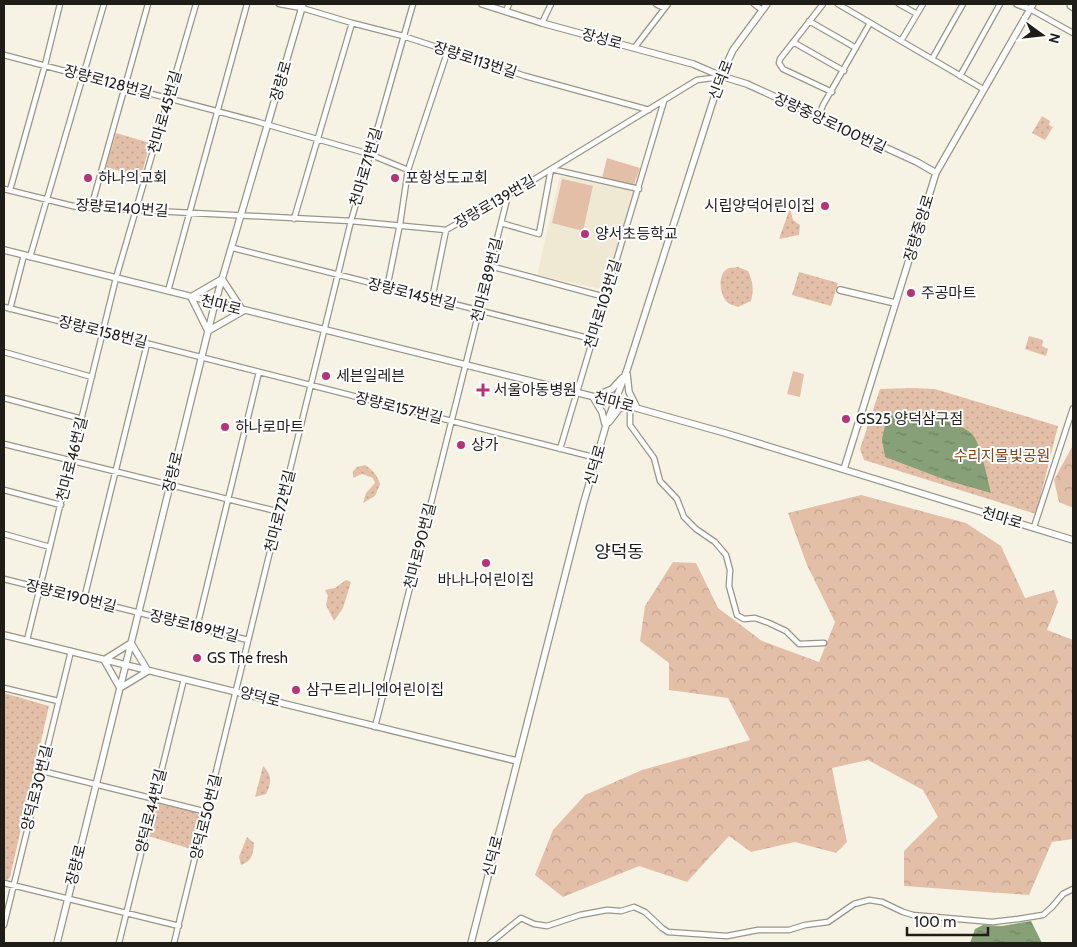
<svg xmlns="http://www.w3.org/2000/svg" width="1077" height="947" font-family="Cabin,'Noto Sans KR',sans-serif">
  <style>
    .built { fill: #efe9d3 }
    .grass { fill: url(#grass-dots) }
    .forest { fill: url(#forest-crowns) }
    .pitch { fill: #e3bfa8 }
    .water { fill: url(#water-ripples) }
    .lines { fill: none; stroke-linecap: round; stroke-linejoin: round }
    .minor-casing { stroke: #999587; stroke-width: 7 }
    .tertiary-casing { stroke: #999587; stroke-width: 8 }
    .minor { stroke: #fff; stroke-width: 4.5 }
    .tertiary { stroke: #fff; stroke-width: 5.5 }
    .poi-dot { fill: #b83275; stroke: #fff; stroke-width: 2 }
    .labels { text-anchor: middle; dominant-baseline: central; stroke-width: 4; stroke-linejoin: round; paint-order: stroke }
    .street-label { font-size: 15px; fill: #1f1d18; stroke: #fff }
    .poi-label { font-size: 15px; fill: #1f1d18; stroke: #fff; text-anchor: start }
    .park-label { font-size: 15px; fill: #7e461c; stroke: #fff }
    .quarter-label { font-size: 18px; fill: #1f1d18; stroke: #fff }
  </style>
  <defs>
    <pattern id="grass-dots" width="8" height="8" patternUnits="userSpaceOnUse" patternTransform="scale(1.25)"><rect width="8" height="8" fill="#e3bfa8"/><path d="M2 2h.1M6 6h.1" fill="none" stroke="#c2a490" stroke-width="1.8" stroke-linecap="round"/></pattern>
    <pattern id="forest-crowns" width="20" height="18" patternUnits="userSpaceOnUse" patternTransform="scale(1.25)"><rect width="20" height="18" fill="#e3bfa8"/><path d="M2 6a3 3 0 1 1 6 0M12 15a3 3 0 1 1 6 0" fill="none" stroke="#c2a490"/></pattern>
    <pattern id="water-ripples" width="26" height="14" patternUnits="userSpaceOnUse" patternTransform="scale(1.25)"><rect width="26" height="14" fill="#87a078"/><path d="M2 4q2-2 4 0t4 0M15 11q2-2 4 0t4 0" fill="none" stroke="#6e8261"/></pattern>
  </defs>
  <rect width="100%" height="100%" fill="#f7f3e4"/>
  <path class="built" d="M560 176 635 192 605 290 537 275Z"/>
  <path class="grass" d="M1042 116 1050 121 1049 125 1053 127 1045 140 1032 133Z
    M116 133 150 143 141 177 106 167Z
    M790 208 793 220 800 225 799 235 779 239Z
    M738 267 748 271C753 282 754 289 751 301L738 307C733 305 730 305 727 302 720 295 717 275 727 269 730 267 734 268 738 267Z
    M799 272 838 283 831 306 792 295Z
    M1029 336 1043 340 1042 346 1048 349 1046 356 1025 349Z
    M912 388 935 389 1058 426 1036 514 864 460 860 449 880 389Z
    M365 465C373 470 377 475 380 484L375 496 363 503 366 493 375 483 373 478 362 474 353 478V471L357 467Z
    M346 580 351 582 343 608 334 621 326 605 328 596 325 590 335 588Z
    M4 693 49 706 10 877 7 880 4 879Z
    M263 766C272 775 272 783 266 794L255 797Z
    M160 804 196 812 200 818 191 849 148 836 155 807Z
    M247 837 254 843C253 855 252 861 241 865L239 857Z"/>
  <path class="forest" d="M1073 445V508L1059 502 1054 480Z
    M861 495 966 523 1001 546 1025 598 1054 590 1058 602 1047 630 1073 640V839L1052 842 1029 895 904 886V851L938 817 923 790 868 760 832 768 847 842 836 853 795 842 751 852 729 836 687 882 639 866 563 897 535 875 553 830 585 795 642 770 750 740 728 698 669 690V663L640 641 645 606 673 562 696 563 718 608 762 641 819 662 835 622 807 565 788 513Z"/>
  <path class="pitch" d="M607 158 640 168 634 185 602 178Z
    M562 179 593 186 583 231 552 223Z
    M793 371 804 374 800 397 787 394Z"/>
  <path class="water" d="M902 412C920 415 959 421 972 434 980 441 988 481 991 493L946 480 885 457 882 439 887 417Z
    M1031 921 1042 943H970L975 929 983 925 1002 926Z"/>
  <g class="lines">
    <defs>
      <path id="minor" d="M279 4 302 8 352 23 403 36 525 76 649 110
        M656 4 664 8
        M754 4 762 10
        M823 4 780 59 779 63 783 69 832 92
        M838 4 983 89
        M899 4 917 14
        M1071 4 1070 6 1073 8
        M1030 9 1073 33
        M506 11 509 4
        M809 21 856 48
        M542 23 551 4
        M901 41 923 4
        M793 42 844 71
        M635 47 668 4
        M4 55 258 122 369 154 408 170
        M932 59 963 4
        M960 76 1000 4
        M818 118 823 105 870 23
        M4 189 77 207 351 221 446 230 525 185 697 80 720 77
        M10 190 45 65 60 4
        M91 208 148 4
        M294 219 352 23
        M501 223 539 234 551 169 639 189
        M233 248 592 339
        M30 257 104 4
        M490 266 605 297
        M387 288 400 224 408 170 448 50
        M168 291 247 4
        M432 299 446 230
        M4 307 597 458
        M10 309 24 255
        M4 352 92 377
        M4 398 82 419
        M630 406V425L654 458 660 481 677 499 684 517 696 529 715 542 726 555 730 570 729 586 737 615 744 619 755 618 769 623 786 631 799 644 824 643
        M4 444 280 512
        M560 449 664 101
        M4 490 61 505
        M1034 527 1073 408
        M4 534 50 547
        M4 579 248 640
        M84 599 147 344
        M197 627 259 372
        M27 640 116 278 196 4
        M4 688 58 701
        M375 727 508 195
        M42 771 207 812
        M4 883 179 926
        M4 925 71 651
        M119 943 184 679
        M174 943 351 221 413 4
        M490 943 521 918 534 924 547 926 580 915 607 910 621 911 634 907 645 912 662 928 668 932 727 936 758 930H789L805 925 828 922 854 904 869 900 882 902 903 912 913 915 992 922 1018 919 1043 915 1052 907 1063 894 1073 889"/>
      <path id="tertiary" d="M482 4 542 23 693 64 721 76 747 84 917 162 936 173
        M1017 4 1030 9
        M4 250 615 402 725 433 1073 540
        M222 279 243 311
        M840 290 895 303
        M191 297 208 331
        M191 297 222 279
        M208 331 243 311
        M627 374 629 392 637 408
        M609 422 619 409 627 405
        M605 424 602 412 593 397 612 389 622 378
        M844 469 936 173 1033 4
        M4 635 517 761
        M131 643 148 671 120 688 104 660Z
        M57 943 215 303 303 4
        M471 943 583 505 607 422 627 370 721 76 733 50 767 4"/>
    </defs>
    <use href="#minor" class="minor-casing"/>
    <use href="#tertiary" class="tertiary-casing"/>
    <use href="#minor" class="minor"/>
    <use href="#tertiary" class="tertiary"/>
  </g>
  <g class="poi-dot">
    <circle cx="88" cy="178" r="5"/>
    <circle cx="395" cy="178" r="5"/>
    <circle cx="825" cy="206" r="5"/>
    <circle cx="585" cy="234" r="5"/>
    <circle cx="911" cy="293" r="5"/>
    <circle cx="326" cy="376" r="5"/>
    <path d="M480.5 382.5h5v5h5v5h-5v5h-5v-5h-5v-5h5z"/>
    <circle cx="846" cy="419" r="5"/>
    <circle cx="225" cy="427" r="5"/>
    <circle cx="461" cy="445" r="5"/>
    <circle cx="486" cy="563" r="5"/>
    <circle cx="197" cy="658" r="5"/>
    <circle cx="296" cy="690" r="5"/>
  </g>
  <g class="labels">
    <g class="street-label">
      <text transform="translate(602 39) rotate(15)">장성로</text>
      <text transform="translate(475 60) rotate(18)">장량로113번길</text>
      <text transform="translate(721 80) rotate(-69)">신덕로</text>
      <text transform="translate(281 81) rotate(-74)">장량로</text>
      <text transform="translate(108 82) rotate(15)">장량로128번길</text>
      <text transform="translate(165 112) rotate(-74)">천마로45번길</text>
      <text transform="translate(830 123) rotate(25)">장량중앙로100번길</text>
      <text transform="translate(366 167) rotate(-74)">천마로71번길</text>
      <text transform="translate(495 202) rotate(-30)">장량로139번길</text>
      <text transform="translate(122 208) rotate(4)">장량로140번길</text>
      <text transform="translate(919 228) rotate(-73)">장량중앙로</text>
      <text transform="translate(487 280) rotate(-76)">천마로89번길</text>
      <text transform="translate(412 294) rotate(14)">장량로145번길</text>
      <text transform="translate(603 304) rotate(-73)">천마로103번길</text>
      <text transform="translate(221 305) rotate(14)">천마로</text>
      <text transform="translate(103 332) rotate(14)">장량로158번길</text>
      <text transform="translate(614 402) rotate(15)">천마로</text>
      <text transform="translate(399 408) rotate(14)">장량로157번길</text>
      <text transform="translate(72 459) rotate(-76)">천마로46번길</text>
      <text transform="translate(595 465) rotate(-74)">신덕로</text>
      <text transform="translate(173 472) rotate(-76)">장량로</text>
      <text transform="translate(280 511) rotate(-76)">천마로72번길</text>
      <text transform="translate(1002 518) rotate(17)">천마로</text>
      <text transform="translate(420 546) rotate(-76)">천마로90번길</text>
      <text transform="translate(71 596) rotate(14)">장량로190번길</text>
      <text transform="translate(194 626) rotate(14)">장량로189번길</text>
      <text transform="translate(260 697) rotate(14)">양덕로</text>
      <text transform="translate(37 788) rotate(-76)">양덕로30번길</text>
      <text transform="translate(151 811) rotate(-76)">양덕로44번길</text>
      <text transform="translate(206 817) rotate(-76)">양덕로50번길</text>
      <text transform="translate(493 856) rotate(-76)">신덕로</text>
      <text transform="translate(76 865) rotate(-76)">장량로</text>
    </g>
    <g class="poi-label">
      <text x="98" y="178">하나의교회</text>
      <text x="405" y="178">포항성도교회</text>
      <text x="815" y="206" text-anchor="end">시립양덕어린이집</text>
      <text x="595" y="234">양서초등학교</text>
      <text x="921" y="293">주공마트</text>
      <text x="336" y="376">세븐일레븐</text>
      <text x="494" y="390">서울아동병원</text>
      <text x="856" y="419">GS25 양덕삼구점</text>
      <text x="235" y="427">하나로마트</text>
      <text x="471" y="445">상가</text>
      <text x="486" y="580" text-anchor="middle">바나나어린이집</text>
      <text x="207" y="658">GS The fresh</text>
      <text x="306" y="690">삼구트리니엔어린이집</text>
    </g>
    <g class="park-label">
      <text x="1002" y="456">수리지물빛공원</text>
    </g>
    <g class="quarter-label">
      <text x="619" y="552">양덕동</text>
    </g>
  </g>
  <rect width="1077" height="947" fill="none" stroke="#1f1d18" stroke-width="10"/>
  <g transform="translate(1042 35) rotate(105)" stroke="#ffffff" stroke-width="4" paint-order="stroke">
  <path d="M0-4L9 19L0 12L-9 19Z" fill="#1f1d18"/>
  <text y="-8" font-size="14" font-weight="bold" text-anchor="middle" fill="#1f1d18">N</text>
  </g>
  <path d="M907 927v8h81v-8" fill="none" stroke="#1f1d18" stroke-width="2.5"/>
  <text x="914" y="927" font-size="15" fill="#1f1d18" stroke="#ffffff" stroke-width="4" paint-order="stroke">100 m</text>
</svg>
